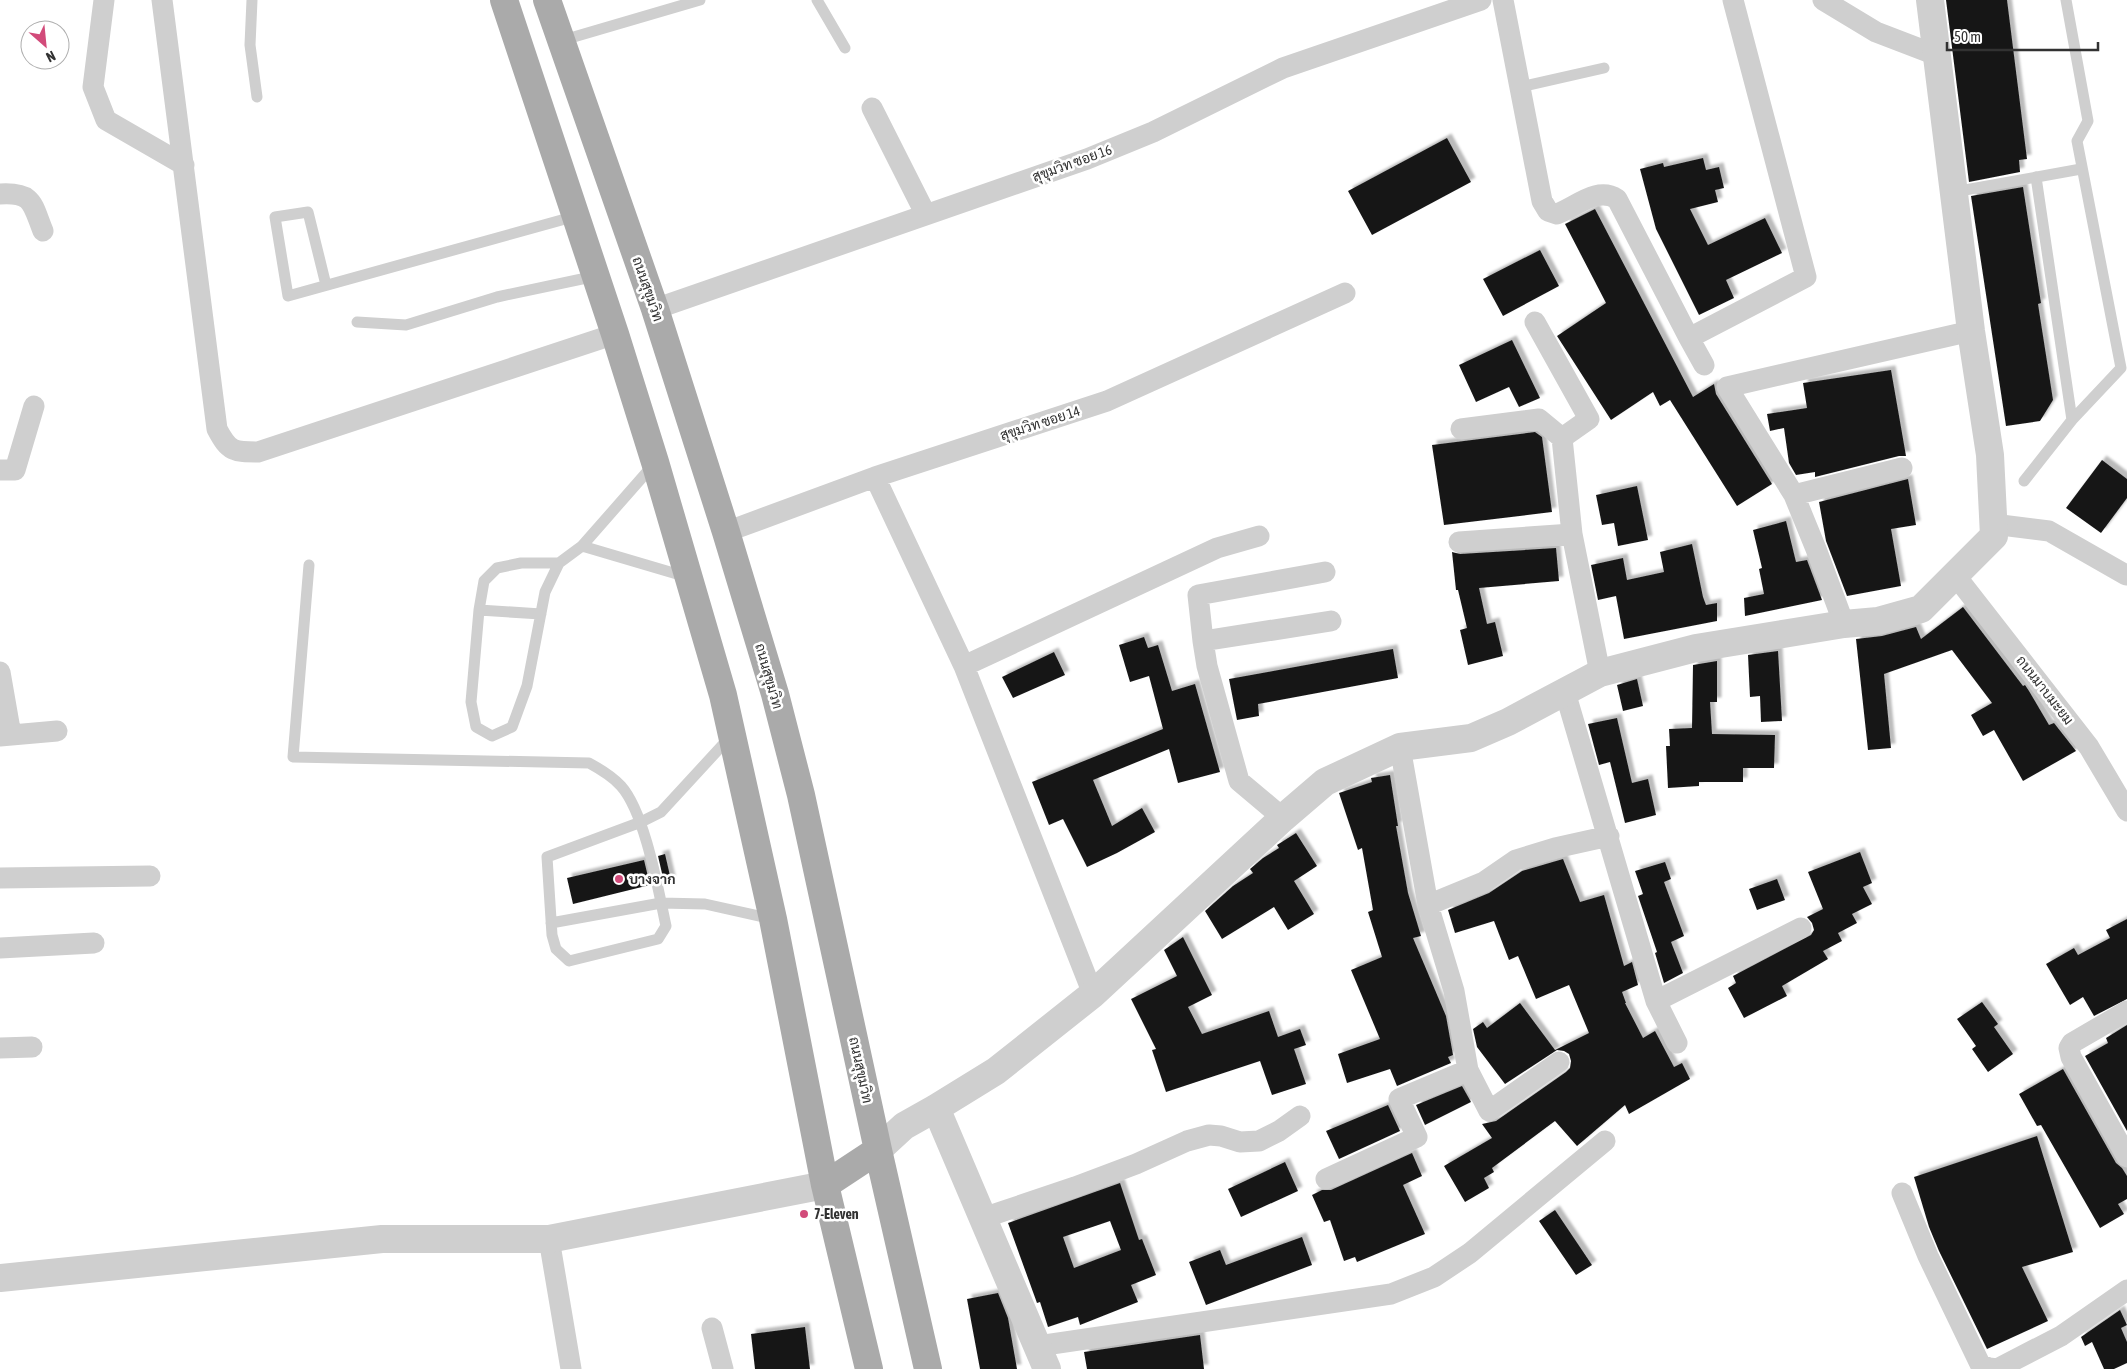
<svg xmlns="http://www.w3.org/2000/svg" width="2127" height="1369" font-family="'Asap Condensed',Sarabun,sans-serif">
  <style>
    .building { fill: #191919; fill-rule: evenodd; filter: url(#shadow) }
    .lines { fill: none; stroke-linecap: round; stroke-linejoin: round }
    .service { stroke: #cfcfcf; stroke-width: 11 }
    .minor { stroke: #cfcfcf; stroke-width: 21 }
    .tertiary { stroke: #cfcfcf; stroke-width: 28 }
    .primary { stroke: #aaa; stroke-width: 28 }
    .poi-dot { fill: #d24b7a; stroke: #fff; stroke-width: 2 }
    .labels { text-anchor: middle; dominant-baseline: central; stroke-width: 5; stroke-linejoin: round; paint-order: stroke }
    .street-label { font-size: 14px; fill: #323232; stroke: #fff }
    .poi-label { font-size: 14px; font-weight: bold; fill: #323232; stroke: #fff; text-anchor: start }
  </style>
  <defs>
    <filter id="shadow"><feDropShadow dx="4.5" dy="-4.5" stdDeviation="1" flood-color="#0004"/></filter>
  </defs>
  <rect width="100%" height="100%" fill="#fff"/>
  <path class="building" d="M1946 0H2007L2027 159 2019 160 2020 172 1969 182Z
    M1447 138 1471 182 1372 235 1348 191Z
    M1703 158 1706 170 1719 167 1724 188 1715 190 1718 202 1690 209 1708 245 1765 218 1782 253 1726 280 1734 298 1699 315 1656 229 1640 169 1663 163 1664 167Z
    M2023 187 2041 303 2038 304 2053 400 2040 421 2006 426 1971 196Z
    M1595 209 1693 397 1714 384 1716 394 1772 484 1737 506 1670 400 1660 406 1653 392 1611 420 1557 336 1606 303 1565 224Z
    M1540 250 1559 286 1503 316 1483 279Z
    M1512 340 1540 398 1519 407 1509 387 1476 402 1459 365Z
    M1891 370 1906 456H1899L1815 477V472L1796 475 1789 463 1784 428 1770 431 1767 414 1807 408 1803 383Z
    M1535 432 1542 437 1552 512 1444 525 1432 445Z
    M2102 460 2127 479V498L2101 533 2066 508Z
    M1908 479 1916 525 1891 529 1901 586 1847 596 1826 541 1819 502Z
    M1637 486 1648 540 1618 546 1614 523 1602 525 1596 495Z
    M1786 521 1796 562 1807 560 1822 600 1745 616 1744 598 1764 594 1759 569 1762 568 1753 530Z
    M1692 544 1703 597 1706 605 1717 603V621L1624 639 1616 596 1598 600 1591 565 1623 558 1627 580 1664 572 1660 552Z
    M1556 548 1559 581 1479 588 1487 624 1495 622 1503 656 1468 665 1460 630 1467 628 1458 590H1456L1452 552 1460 554Z
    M1963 607 2023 686 2025 685 2029 691 2049 725 2054 723 2076 751 2023 781 1994 730 1983 736 1971 715 1992 703 1952 650 1884 674 1891 748 1868 750 1856 639 1882 636 1916 627 1921 639Z
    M1144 637 1148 648 1158 645 1172 691 1195 684 1220 772 1178 783 1169 749 1093 780 1112 826 1142 808 1155 832 1117 853 1087 867 1063 819 1049 825 1032 782 1163 729 1149 676 1130 682 1119 645Z
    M1393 649 1398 678 1258 704 1259 716 1237 720 1229 679Z
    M1778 651 1782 721 1761 722 1760 696 1750 697 1748 655Z
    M1054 652 1065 675 1013 698 1002 677Z
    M1717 661V702H1710L1712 734 1775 735 1774 768H1743V782H1699V786L1668 788 1666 746H1670L1669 729 1692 728 1693 665Z
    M1637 679 1643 706 1623 711 1617 685Z
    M1617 718 1632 783 1648 779 1656 815 1625 823 1610 762 1599 765 1588 724Z
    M1390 775 1398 826H1396L1408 893 1421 936 1413 938 1446 1016 1453 1055 1448 1057 1451 1063 1397 1086 1390 1069 1347 1083 1338 1054 1380 1039 1351 970 1382 957 1368 912 1373 910 1362 848 1358 850 1339 793 1372 782 1371 778Z
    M1296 833 1317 866 1294 881 1314 914 1288 930 1274 907 1222 939 1205 911 1233 886 1253 873 1250 869 1263 858 1279 848 1277 845Z
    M1860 852 1872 883 1863 887 1872 904 1852 914 1857 923 1838 933 1842 941 1823 951 1828 959 1782 986 1787 996 1744 1018 1728 988 1736 983 1733 976 1811 935 1814 930 1812 923 1807 917 1823 909 1808 872Z
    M665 854 671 880 664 882 658 856Z
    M1563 859 1580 902 1604 895 1624 966 1632 962 1638 985 1622 992 1626 1003H1625L1643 1038 1655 1031 1674 1067 1682 1063 1690 1079 1629 1114 1625 1105 1577 1146 1555 1121 1492 1168 1494 1172 1484 1178 1489 1188 1465 1202 1444 1166 1492 1138 1482 1124 1496 1121 1566 1072 1570 1068 1571 1061 1569 1054 1564 1051 1557 1050 1505 1084 1477 1047 1473 1029 1483 1022 1487 1028 1520 1003 1555 1050 1589 1033 1569 985 1536 999 1518 956 1509 960 1494 921 1455 933 1448 910 1489 893 1522 871Z
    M644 860 650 885 573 904 567 878Z
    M1665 862 1671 879 1664 882 1684 936 1671 942 1683 973 1664 983 1655 953 1657 952 1638 896 1643 894 1635 871Z
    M1777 879 1785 900 1757 910 1749 889Z
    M2127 919V999L2094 1016 2083 997 2070 1005 2046 964 2074 948 2078 955 2110 938 2106 930Z
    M1183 937 1212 995 1188 1007 1202 1034 1269 1011 1278 1037 1300 1029 1306 1045 1294 1049 1306 1084 1272 1095 1260 1061 1166 1092 1152 1050 1156 1049 1131 999 1177 976 1164 950Z
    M1982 1002 1998 1024 1994 1027 2013 1054 1988 1072 1972 1049 1976 1046 1957 1019Z
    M2127 1025V1131L2085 1056 2108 1043 2106 1038Z
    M2063 1069 2116 1163 2122 1168 2127 1176V1199L2118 1204 2124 1214 2100 1228 2041 1125 2037 1126 2019 1094Z
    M1462 1086 1471 1102 1425 1125 1416 1105Z
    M1388 1105 1400 1131 1339 1159 1326 1131Z
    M2037 1136 2073 1252 2022 1267 2048 1321 1987 1349 1939 1251 1929 1227 1914 1177Z
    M1412 1153 1422 1176 1403 1185 1425 1234 1357 1262 1355 1257 1344 1261 1330 1220 1324 1222 1312 1195 1322 1190H1331Z
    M1285 1162 1298 1191 1241 1217 1228 1189Z
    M1120 1183 1139 1240 1142 1239 1156 1275 1131 1285 1138 1302 1080 1325 1078 1317 1048 1327 1040 1302 1037 1303 1008 1223ZM1110 1221 1121 1250 1074 1268 1063 1237Z
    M1555 1210 1592 1265 1576 1275 1539 1221Z
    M1302 1237 1312 1265 1206 1305 1189 1262 1220 1250 1226 1265Z
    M998 1293 1008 1318 1017 1369H980L967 1299Z
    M2120 1310 2127 1325 2121 1328 2127 1342V1363L2114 1369H2104L2092 1342 2085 1346 2081 1337Z
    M805 1327 810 1369H755L751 1334Z
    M1200 1335 1204 1369H1087L1084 1352Z"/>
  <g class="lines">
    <path class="service" d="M252 0 250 45 257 97
      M817 0 845 48
      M560 41 700 0
      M1520 87 1604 68
      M2036 177 2072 420
      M1954 192 2081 169
      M326 285 308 212 275 217 288 296 576 216
      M357 322 406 325 497 297 596 276
      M2024 481 2072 420 2121 368 2077 141 2088 121 2066 0
      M582 546 654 464
      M559 563H521L497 568 484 581 479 610 471 702 476 727 492 736 512 727 527 686 545 592 559 563 582 546 687 577
      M309 565 293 757 589 763C600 769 612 776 621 786 645 813 658 889 666 926L658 939 569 961 556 949 552 935 547 857 641 822 661 812 730 737
      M479 610 541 614
      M551 923 661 903 705 904 773 919"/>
    <path class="minor" d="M104 0 93 87 106 120 184 165
      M162 0 217 429C229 452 234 452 258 452L615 334
      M1503 0 1542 201 1548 211 1557 214C1576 207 1597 186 1617 199L1689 338
      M1823 0 1876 32 1936 55
      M872 108 926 215
      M0 194C34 192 32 204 43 231
      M655 309 1087 159 1153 132 1283 68 1481 0
      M1535 322 1589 419 1562 438 1572 534 1600 673
      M1704 365 1689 338 1806 277 1733 0
      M1461 429 1539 419 1562 438
      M0 470H15L34 406
      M875 477 964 666 1093 994
      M1794 495 1902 468
      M1993 524 2049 531 2126 575 2127 574
      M726 532 875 477 1107 401 1345 293
      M1459 542 1572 534
      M1955 575 2089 747 2127 811
      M1844 624 1816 549 1794 495 1727 387 1971 331
      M1203 641 1198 595 1325 572
      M964 666 1217 548 1259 536
      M0 672 11 735
      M1565 692 1656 1001 1677 1043
      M0 736 57 731
      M1400 747 1428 905 1454 991 1468 1070 1489 1111 1559 1062
      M1283 818 1239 781 1207 666 1203 641 1331 621
      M0 878 150 876
      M1428 905 1484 882 1516 860 1555 848 1609 836
      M0 948 94 943
      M1656 1001 1801 928
      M2127 1011 2072 1043 2069 1048 2071 1057 2127 1157
      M0 1048 32 1047
      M1326 1179 1417 1137 1399 1099 1468 1070
      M1902 1193 1928 1256 1980 1364 1989 1368 1997 1369 2061 1336 2127 1290
      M983 1218 1075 1187 1136 1164 1187 1141 1209 1135 1221 1136 1240 1142 1259 1141 1279 1131 1300 1116
      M549 1239 571 1369
      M712 1328 723 1369
      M1038 1346 1391 1294 1434 1277 1470 1253 1605 1141"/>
    <path class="tertiary" d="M936 1108 1047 1369
      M878 1150 904 1126 936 1108 996 1071 1093 994 1283 818 1325 782 1400 747 1471 738 1508 722 1600 673 1696 648 1844 624 1878 621 1921 609 1994 536 1990 455 1971 331 1930 0
      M0 1278 382 1239H549L825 1185"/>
    <path class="primary" d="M504 0 615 334 655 462 723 695 773 919 825 1185 869 1369
      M547 0 655 309 726 532 775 694 801 795 878 1150 928 1369
      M825 1185 878 1150"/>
  </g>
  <g class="poi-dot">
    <circle cx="619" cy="879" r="5"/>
    <circle cx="804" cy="1214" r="5"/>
  </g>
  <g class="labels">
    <g class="street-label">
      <text transform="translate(1072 163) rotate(-20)">สุขุมวิท ซอย 16</text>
      <text transform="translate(648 289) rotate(71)">ถนนสุขุมวิท</text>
      <text transform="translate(1040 423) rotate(-18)">สุขุมวิท ซอย 14</text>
      <text transform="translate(769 676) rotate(74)">ถนนสุขุมวิท</text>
      <text transform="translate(2045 690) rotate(52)">ถนนมาบมะยม</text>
      <text transform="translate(861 1070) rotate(78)">ถนนสุขุมวิท</text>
    </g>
    <g class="poi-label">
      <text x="629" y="879">บางจาก</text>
      <text x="814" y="1214">7-Eleven</text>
    </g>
  </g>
  <g transform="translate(45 45) rotate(153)"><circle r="24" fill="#ffffff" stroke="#adadad"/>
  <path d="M0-4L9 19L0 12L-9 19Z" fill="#d24b7a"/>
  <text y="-8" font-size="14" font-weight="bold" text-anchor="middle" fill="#323232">N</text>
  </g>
  <path d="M1947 42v8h151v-8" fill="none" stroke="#323232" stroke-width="2.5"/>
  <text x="1954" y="42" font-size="15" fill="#323232" stroke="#ffffff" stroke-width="4" paint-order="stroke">50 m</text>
</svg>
